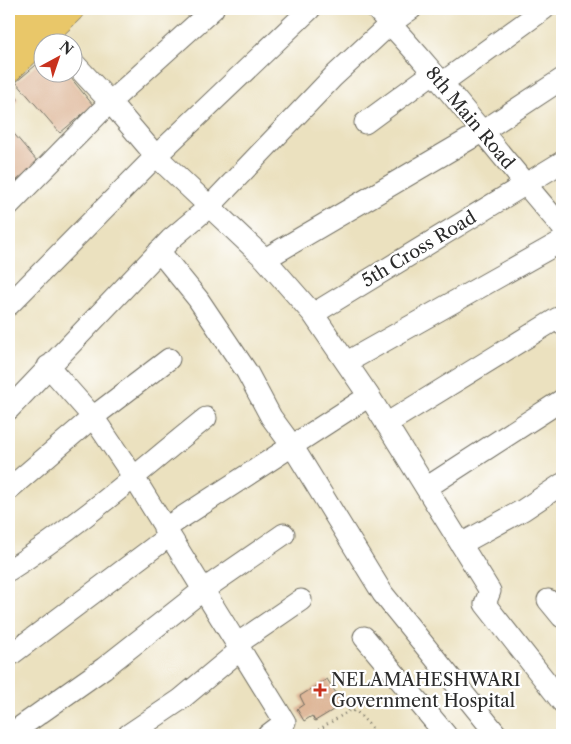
<svg xmlns="http://www.w3.org/2000/svg" width="571" height="744" font-family="'Libre Caslon Text',serif">
  <style>
    .building { fill: #deb799 }
    .lines { fill: none; stroke-linecap: round; stroke-linejoin: round }
    .minor-casing { stroke: #6e6b5f; stroke-width: 23 }
    .major-casing { stroke: #6e6b5f; stroke-width: 29 }
    .path { stroke: #6e6b5f; stroke-width: 2.5; stroke-dasharray: 1 4; stroke-linecap: butt }
    .minor { stroke: #fff; stroke-width: 21 }
    .major { stroke: #e9c769; stroke-width: 28 }
    .poi-dot { fill: #c8321e; stroke: #fff; stroke-width: 2 }
    .labels { text-anchor: middle; dominant-baseline: central; stroke-width: 4.5; stroke-linejoin: round; paint-order: stroke }
    .street-label { font-size: 18px; fill: #2b2b2b; stroke: #fff }
    .poi-label { font-size: 18px; fill: #2b2b2b; stroke: #fff; text-anchor: start }
  </style>
  <rect width="100%" height="100%" fill="#fff"/>
  <filter id="ink" filterUnits="userSpaceOnUse"><feTurbulence type="fractalNoise" baseFrequency=".02" numOctaves="2"/><feDisplacementMap in="SourceGraphic" scale="10" xChannelSelector="R" yChannelSelector="G"/><feConvolveMatrix kernelMatrix="1 2 1 2 8 2 1 2 1" color-interpolation-filters="sRGB"/></filter>
  <filter id="wash" filterUnits="userSpaceOnUse"><feTurbulence type="fractalNoise" baseFrequency=".0096" numOctaves="4" result="noise"/><feDisplacementMap in="SourceGraphic" scale="20" xChannelSelector="R" yChannelSelector="G"/><feGaussianBlur stdDeviation="1.12" result="paint"/><feColorMatrix in="noise" values="0 0 0 0 0 0 0 0 0 0 0 0 0 0 0 0 0 1.4 0 .05"/><feComposite in="paint" operator="in"/></filter>
  <g filter="url(#wash)">
    <rect width="100%" height="100%" fill="#ebe1bf"/>
    <g id="blocks">
      <path class="building" d="M42 60V72H66L93 105 60 133 16 82Z
        M11 90 18 99 10 111 9 93Z
        M9 128 38 162 9 187Z
        M327 679 343 704 315 721 312 716 304 721 297 709 304 704 300 696Z"/>
    </g>
  </g>
  <g filter="url(#ink)">
    <use href="#blocks" fill-opacity="0" stroke="#6e6b5f" stroke-width="1"/>
    <g class="lines">
      <defs>
        <path id="minor" d="M376 9C442 78 499 155 562 227
          M72 61 110 102 213 9
          M442 83 544 9
          M365 123 433 73
          M9 205 110 102 156 156 310 9
          M159 251 198 299 247 372 271 417 293 447 383 594 497 735
          M265 259 483 131 562 79
          M9 305 156 156 265 259 313 314 369 396 490 591 485 604 562 702
          M313 314 562 162
          M347 362 562 241
          M48 366 93 417 133 476 285 722 268 735
          M9 409 171 239 210 206 333 77 390 24 411 9
          M386 424 558 318 562 324
          M426 488 562 400
          M9 489 93 417 169 359
          M164 529 369 396
          M461 544 523 510 562 484
          M9 570C79 526 141 470 206 418
          M548 600 562 617
          M364 637 446 735
          M237 644 301 600
          M9 656 169 536
          M9 735 104 668 203 590 284 534
          M128 735 180 700 240 650"/>
        <path id="major" d="M9 33 35 9
          M9 68 70 9"/>
      </defs>
      <use href="#minor" class="minor-casing"/>
      <use href="#major" class="major-casing"/>
      <path class="path" d="M310 735 349 711H356L379 735"/>
      <use href="#minor" class="minor"/>
      <use href="#major" class="major"/>
    </g>
  </g>
  <path class="poi-dot" d="M317.5 682.5h5v5h5v5h-5v5h-5v-5h-5v-5h5z"/>
  <g class="labels">
    <g class="street-label">
      <text transform="translate(470 118) rotate(50)">8th Main Road</text>
      <text transform="translate(419 249) rotate(-31)">5th Cross Road</text>
    </g>
    <g class="poi-label">
      <text x="331" y="680">NELAMAHESHWARI<tspan x="331" dy="21">Government Hospital</tspan></text>
    </g>
  </g>
  <rect width="571" height="744" fill="none" stroke="#fff" stroke-width="30"/>
  <g transform="translate(58 58) rotate(40)"><circle r="24" fill="#ffffff" stroke="#aaaaaa"/>
  <path d="M0-4L9 19L0 12L-9 19Z" fill="#c8321e"/>
  <text y="-8" font-size="14" font-weight="bold" text-anchor="middle" fill="#2b2b2b">N</text>
  </g>
</svg>
